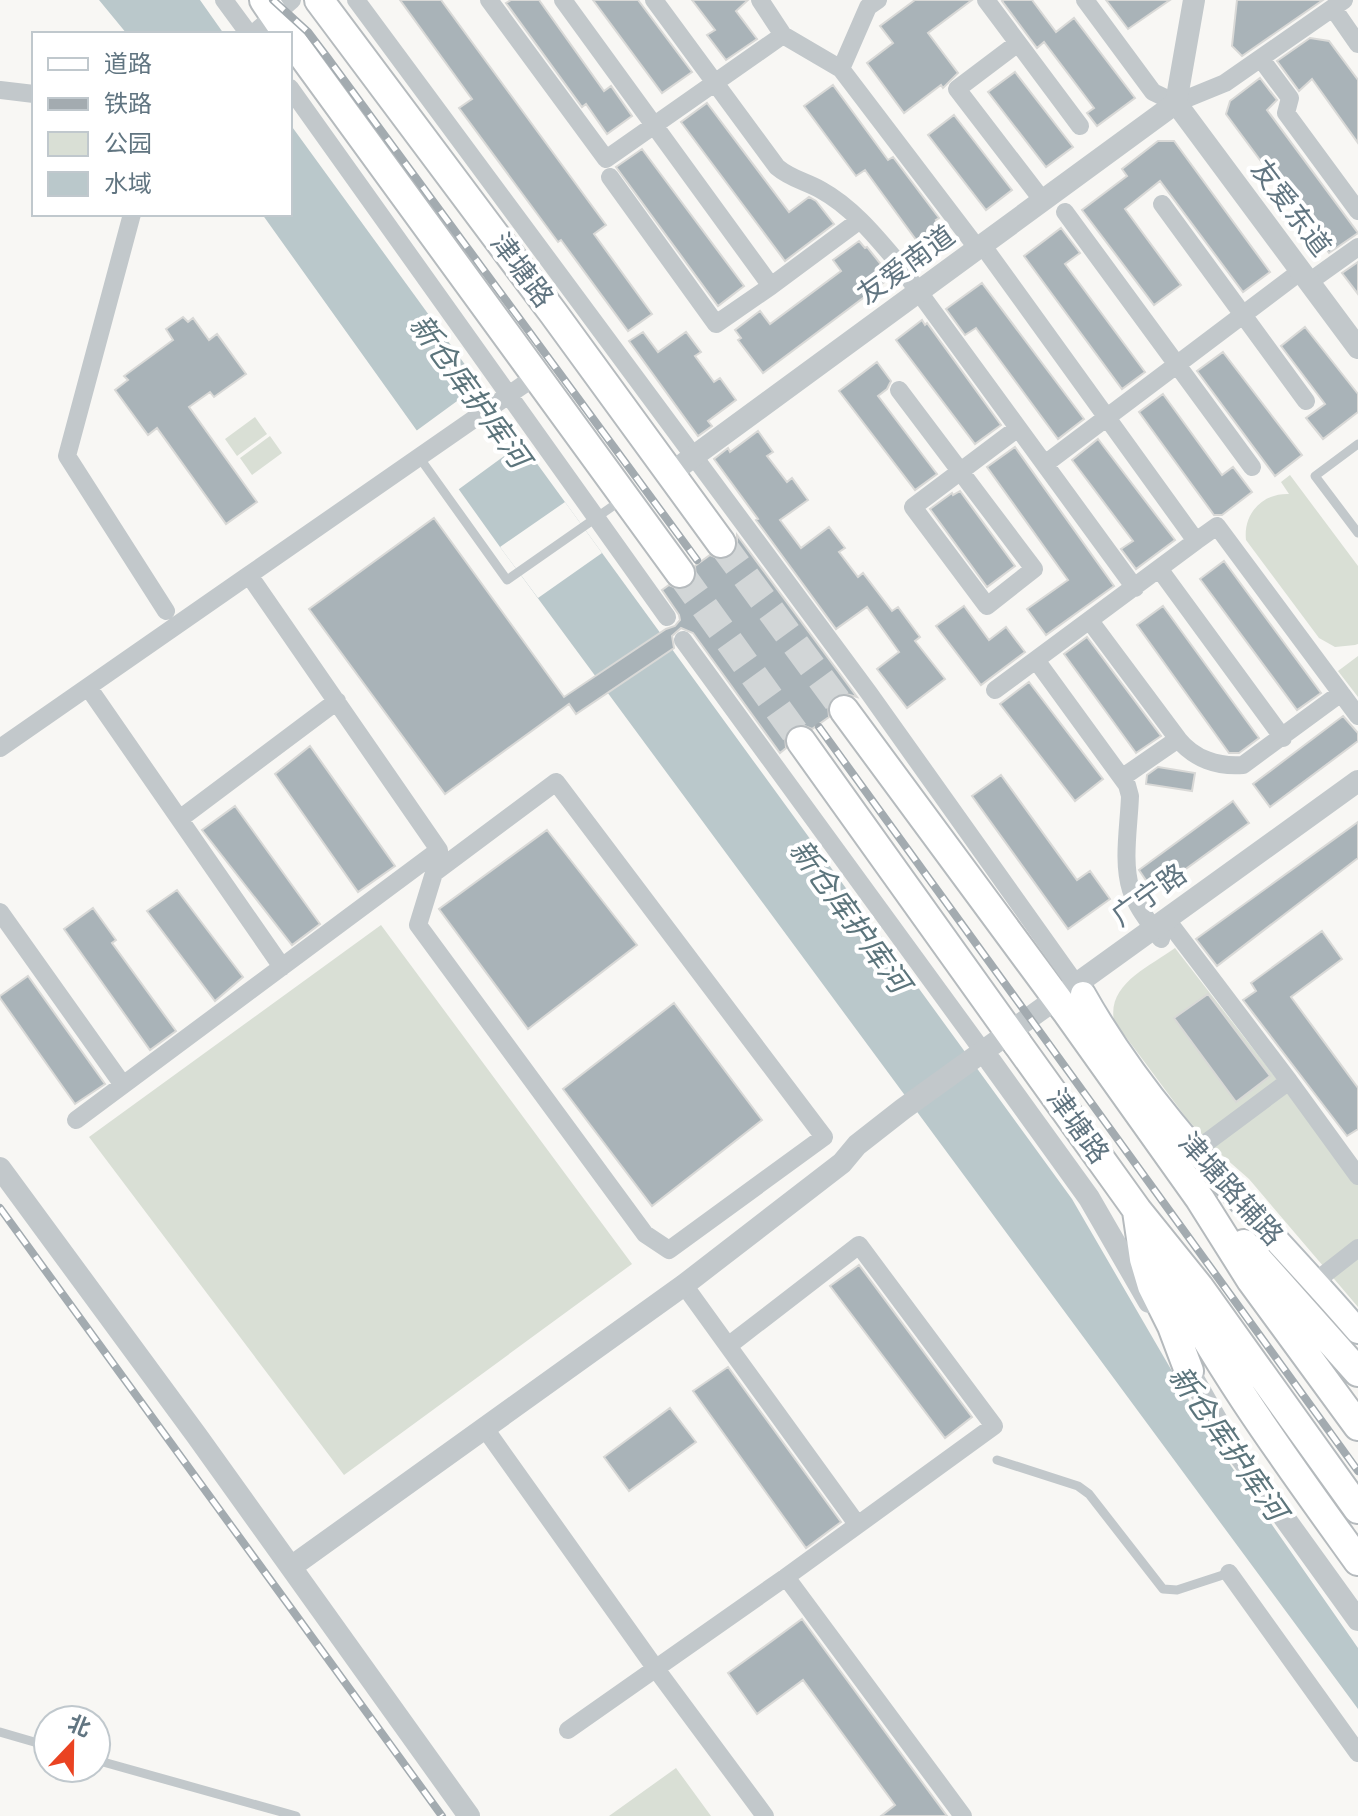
<svg xmlns="http://www.w3.org/2000/svg" width="1358" height="1816" font-family="Jost,'Noto Sans SC',sans-serif">
  <style>
    .green { fill: #d9dfd5 }
    .water { fill: #bac8cb }
    .pier { fill: #f8f7f4 }
    .building { fill: #a9b3b8; stroke: #d9d9d7; stroke-width: 2 }
    .lines { fill: none; stroke-linecap: round; stroke-linejoin: round }
    .primary-tunnel { stroke: #d2d6d7; stroke-width: 28; stroke-dasharray: 28 14; stroke-linecap: butt }
    .secondary-casing { stroke: #b5bbbf; stroke-width: 28 }
    .primary-casing { stroke: #b6bbbe; stroke-width: 32 }
    .trunk-casing { stroke: #b5babd; stroke-width: 32 }
    .service { stroke: #c2c8cb; stroke-width: 9 }
    .minor { stroke: #c2c8cb; stroke-width: 18 }
    .tertiary { stroke: #c2c8cb; stroke-width: 22 }
    .secondary { stroke: #fff; stroke-width: 24 }
    .primary { stroke: #fff; stroke-width: 28 }
    .trunk { stroke: #fff; stroke-width: 28 }
    .rail-casing { stroke: #a3abb0; stroke-width: 8 }
    .rail { stroke: #fff; stroke-width: 5; stroke-dasharray: 15; stroke-linecap: butt }
    .labels { text-anchor: middle; dominant-baseline: central; stroke-width: 8; stroke-linejoin: round; paint-order: stroke }
    .street-label { font-size: 28px; fill: #617581; stroke: #fff }
    .water-label { font-size: 30px; font-style: italic; fill: #5c757c; stroke: #fff }
  </style>
  <rect width="100%" height="100%" fill="#f8f7f4"/>
  <path class="green" d="M255 417 267 434 237 456 225 439Z
    M270 436 282 453 252 475 240 458Z
    M1290 475 1358 566V644L1355 645 1335 647 1319 638 1246 540C1243 513 1263 493 1289 494L1281 482Z
    M1358 656V697L1338 671Z
    M381 925 632 1264 344 1475 89 1137Z
    M1175 948 1358 1184V1307L1249 1179 1216 1150 1187 1119 1114 1021C1107 984 1149 967 1175 948Z
    M676 1768 711 1816H609Z"/>
  <path class="water" d="M99 0H200L224 34H127Z
    M290 124 1072 1199 1208 1433 1358 1648V1709L500 547 262 214H290Z"/>
  <path class="pier" d="M479 385 522 443 455 492 412 434Z
    M565 502 602 553 538 598 500 547Z"/>
  <path class="building" d="M400 0H441L606 225 594 234 652 314 628 331 561 240 558 242 459 108 472 99Z
    M511 0H539L604 91 611 86 632 116 607 134 586 104 582 107 506 3Z
    M593 0H638L692 72 662 93Z
    M692 0H748L736 11 757 39 726 60 707 35 715 30Z
    M915 0H972L928 33 958 73 943 88 941 85 904 113 867 63 893 43 880 26Z
    M1004 0H1032L1056 32 1074 18 1135 98 1097 126 1087 113 1094 108 1044 42 1037 48 1002 1Z
    M1106 0H1170L1128 29Z
    M1237 0H1323L1242 56 1232 46Z
    M1310 38 1329 41 1358 80V143L1312 79 1299 91 1277 61Z
    M1015 72 1073 147 1046 167 988 92Z
    M1260 78 1277 100 1267 110 1358 233 1329 253 1226 114 1230 101Z
    M833 85 888 160 893 157 939 218 936 220 948 236 925 252 865 170 856 176 804 106Z
    M707 103 789 212 809 197 816 201 834 224 785 261 681 122Z
    M954 115 1012 190 986 210 928 135Z
    M1158 141H1174L1270 272 1243 292 1160 181 1125 209 1181 285 1154 305 1082 210 1127 176 1122 169Z
    M642 149 744 286 718 306 616 167Z
    M1061 228 1080 253 1065 264 1145 372 1122 389 1024 256Z
    M859 241 865 248 867 247 891 277 763 373 738 340 741 338 735 330 760 311 770 324 841 271 833 260Z
    M1358 262V294L1342 273Z
    M982 283 1084 419 1058 439 976 328 965 335 946 309Z
    M183 317 188 322 193 318 209 340 217 334 246 374 214 397 210 392 189 407 257 502 226 524 157 428 148 435 115 390 128 380 124 376 173 340 166 329Z
    M922 320 925 325 927 323 1001 425 975 444 896 340Z
    M1305 327 1358 394V412L1323 439 1306 418 1325 404 1281 346Z
    M643 332 658 352 686 332 701 352 695 356 714 382 720 378 736 400 708 421 712 426 698 436 629 341Z
    M1223 352 1302 455 1275 476 1197 371Z
    M877 362 891 381 887 389 878 396 937 474 915 490 839 391Z
    M1163 394 1222 475 1233 467 1252 492 1222 515H1214L1139 412Z
    M758 431 773 452 767 456 787 482 792 478 808 500 780 520 801 548 829 527 845 548 839 552 858 577 863 573 892 611 898 607 920 637 915 641 945 679 907 708 877 669 899 652 867 607 836 629 756 520 758 519 714 459 728 448 730 452Z
    M1098 439 1175 540 1136 569 1121 549 1133 541 1072 460Z
    M1015 447 1114 586 1046 635 1027 609 1068 580 987 467Z
    M960 491 1015 566 987 587 930 509 952 493 953 495Z
    M434 518 564 697 666 629 675 626 680 620 679 615 662 590 669 585 681 590 691 586 696 579 695 566 710 555 722 560 732 556 737 549V535L857 697 843 693 835 696 828 704 829 717 812 729 800 724 791 728 785 735 786 748 780 753 693 633 681 628 672 636 674 648 576 714 569 704 445 794 309 609Z
    M1224 561 1321 693 1297 710 1200 579Z
    M964 606 989 640 1006 627 1025 652 981 685 936 626Z
    M1163 606 1259 738 1239 753H1229L1137 625Z
    M1087 637 1161 736 1136 753 1064 654Z
    M1029 682 1103 779 1075 801 1000 704Z
    M1343 716 1358 733V741L1270 807 1253 784Z
    M310 746 395 866 358 892 275 774Z
    M1158 767 1195 773 1192 791 1146 784 1147 775Z
    M1001 775 1077 880 1090 871 1110 899 1068 929 972 796Z
    M1233 801 1249 823 1154 892 1139 870Z
    M235 806 320 924 292 945 202 830Z
    M1358 822V858L1217 966 1196 939Z
    M547 830 637 945 528 1029 439 909Z
    M177 890 243 977 215 1001 147 911Z
    M93 908 116 940 112 943 176 1031 150 1050 64 929Z
    M1322 931 1342 959 1291 997 1358 1088V1129L1347 1136 1243 1000 1256 991 1251 983Z
    M28 976 105 1084 75 1104 0 998V996Z
    M1208 994 1270 1076 1236 1102 1174 1018Z
    M674 1003 762 1120 652 1206 563 1089Z
    M859 1265 972 1417 945 1438 830 1286Z
    M728 1367 841 1522 806 1548 693 1391Z
    M670 1408 696 1442 629 1491 604 1457Z
    M802 1619 947 1816H881L895 1805 803 1680 757 1714 728 1673Z"/>
  <g class="lines">
    <path class="primary-tunnel" d="M721 543 844 710
      M680 573 801 741"/>
    <defs>
      <path id="secondary" d="M1083 994C1156 1124 1263 1220 1358 1331"/>
      <path id="primary" d="M264 0 287 34
        M319 0 554 314 721 543
        M290 38 680 573
        M844 710 1064 1008
        M801 741 1017 1043"/>
      <path id="trunk" d="M1064 1008 1200 1199 1251 1280 1358 1426
        M1017 1043 1137 1210 1199 1287 1358 1509
        M1137 1211 1144 1259 1152 1286 1172 1326 1189 1371
        M1244 1244 1358 1372
        M1161 1257C1216 1366 1287 1462 1358 1561"/>
    </defs>
    <use href="#secondary" class="secondary-casing"/>
    <use href="#primary" class="primary-casing"/>
    <use href="#trunk" class="trunk-casing"/>
    <path class="service" d="M1358 444 1315 476 1358 533
      M419 457 507 580 623 499
      M997 1460 1078 1486 1089 1494 1163 1589 1177 1590 1229 1573
      M0 1732 48 1746
      M96 1760 296 1816"/>
    <path class="minor" d="M224 0 249 34
      M356 0 869 693 1083 994
      M489 0 606 159 783 35 760 0
      M563 0 771 286 860 220
      M654 0 777 167C791 179 805 181 821 190 850 206 873 233 894 258L1135 588
      M878 0 868 7 841 69 978 249
      M986 0 1080 126
      M1085 0 1153 92 1176 103 1225 83 1344 0
      M1333 8 1358 44
      M253 34 292 0
      M783 35 841 69
      M1018 43 957 89 1043 201
      M1261 59 1290 98 1286 113 1358 211
      M290 88 667 617
      M0 90 34 94
      M610 177 716 324 771 286
      M1162 204 1306 401
      M1065 212 1252 467
      M132 214 67 456 166 611
      M983 246 1196 541 995 690
      M1309 282 1358 247
      M899 390 1034 569 987 606 913 507 1018 428
      M1045 464 1301 271
      M1196 541 1217 526 1358 716
      M1160 570 1283 738
      M1090 621 1178 739
      M683 640 990 1061
      M1036 660 1127 785 1130 796C1129 826 1122 862 1131 890 1137 908 1150 923 1161 939
      M88 687 282 967
      M0 748 249 575
      M1123 777 1178 739C1194 759 1218 767 1243 765L1341 693
      M556 782 824 1137 669 1250 645 1234 418 925 434 873Z
      M181 818 337 701
      M0 912 123 1085
      M1167 920 1289 1081 1195 1151
      M1289 1081 1358 1176
      M76 1120 439 850 249 575 536 376
      M1316 1281 1358 1248
      M728 1346 857 1524
      M486 1430 656 1669 765 1816
      M1229 1573 1358 1753
      M786 1577 963 1816
      M568 1730 786 1577 994 1426 859 1245 728 1346 684 1285"/>
    <path class="tertiary" d="M1176 103 1358 348
      M1176 103 1194 0
      M671 473 1176 103
      M991 1062 1089 1198 1149 1302
      M0 1168 197 1436 469 1816
      M1182 1359 1226 1437 1358 1620
      M291 1567 684 1285 842 1163 857 1145 903 1109 1358 781"/>
    <use href="#secondary" class="secondary"/>
    <use href="#primary" class="primary"/>
    <use href="#trunk" class="trunk"/>
    <defs>
      <path id="rail" d="M273 0 308 32 327 57 697 560
        M819 727 1358 1471
        M0 1208 442 1816"/>
    </defs>
    <use href="#rail" class="rail-casing"/>
    <use href="#rail" class="rail"/>
  </g>
  <g class="labels">
    <g class="street-label">
      <text transform="translate(1291 208) rotate(53)">友爱东道</text>
      <text transform="translate(906 265) rotate(-36)">友爱南道</text>
      <text transform="translate(522 270) rotate(53)">津塘路</text>
      <text transform="translate(1149 895) rotate(-36)">广宁路</text>
      <text transform="translate(1078 1126) rotate(54)">津塘路</text>
      <text transform="translate(1231 1189) rotate(48)">津塘路辅路</text>
    </g>
    <g class="water-label">
      <text transform="translate(470 391) rotate(54)">新仓库护库河</text>
      <text transform="translate(850 916) rotate(54)">新仓库护库河</text>
      <text transform="translate(1228 1443) rotate(55)">新仓库护库河</text>
    </g>
  </g>
  <rect x="32" y="32" width="260" height="184" fill="#ffffff" stroke="#c0c8cd" stroke-width="2"/>
  <rect x="48" y="58" width="40" height="12" fill="#ffffff" stroke="#c0c8cd" stroke-width="2"/>
  <text x="104" y="72" font-size="24" fill="#617581">道路</text>
  <rect x="48" y="98" width="40" height="12" fill="#a3abb0" stroke="#c0c8cd" stroke-width="2"/>
  <text x="104" y="112" font-size="24" fill="#617581">铁路</text>
  <rect x="48" y="132" width="40" height="24" fill="#d9dfd5" stroke="#c0c8cd" stroke-width="2"/>
  <text x="104" y="152" font-size="24" fill="#617581">公园</text>
  <rect x="48" y="172" width="40" height="24" fill="#bac8cb" stroke="#c0c8cd" stroke-width="2"/>
  <text x="104" y="192" font-size="24" fill="#617581">水域</text>
  <g transform="translate(72 1744) rotate(22)"><circle r="38" fill="#ffffff" stroke="#c0c8cd" stroke-width="2"/>
  <path d="M0-6L14 30L0 20L-14 30Z" fill="#ea4322"/>
  <text y="-12" font-size="22" font-weight="bold" text-anchor="middle" fill="#617581">北</text>
  </g>
</svg>
